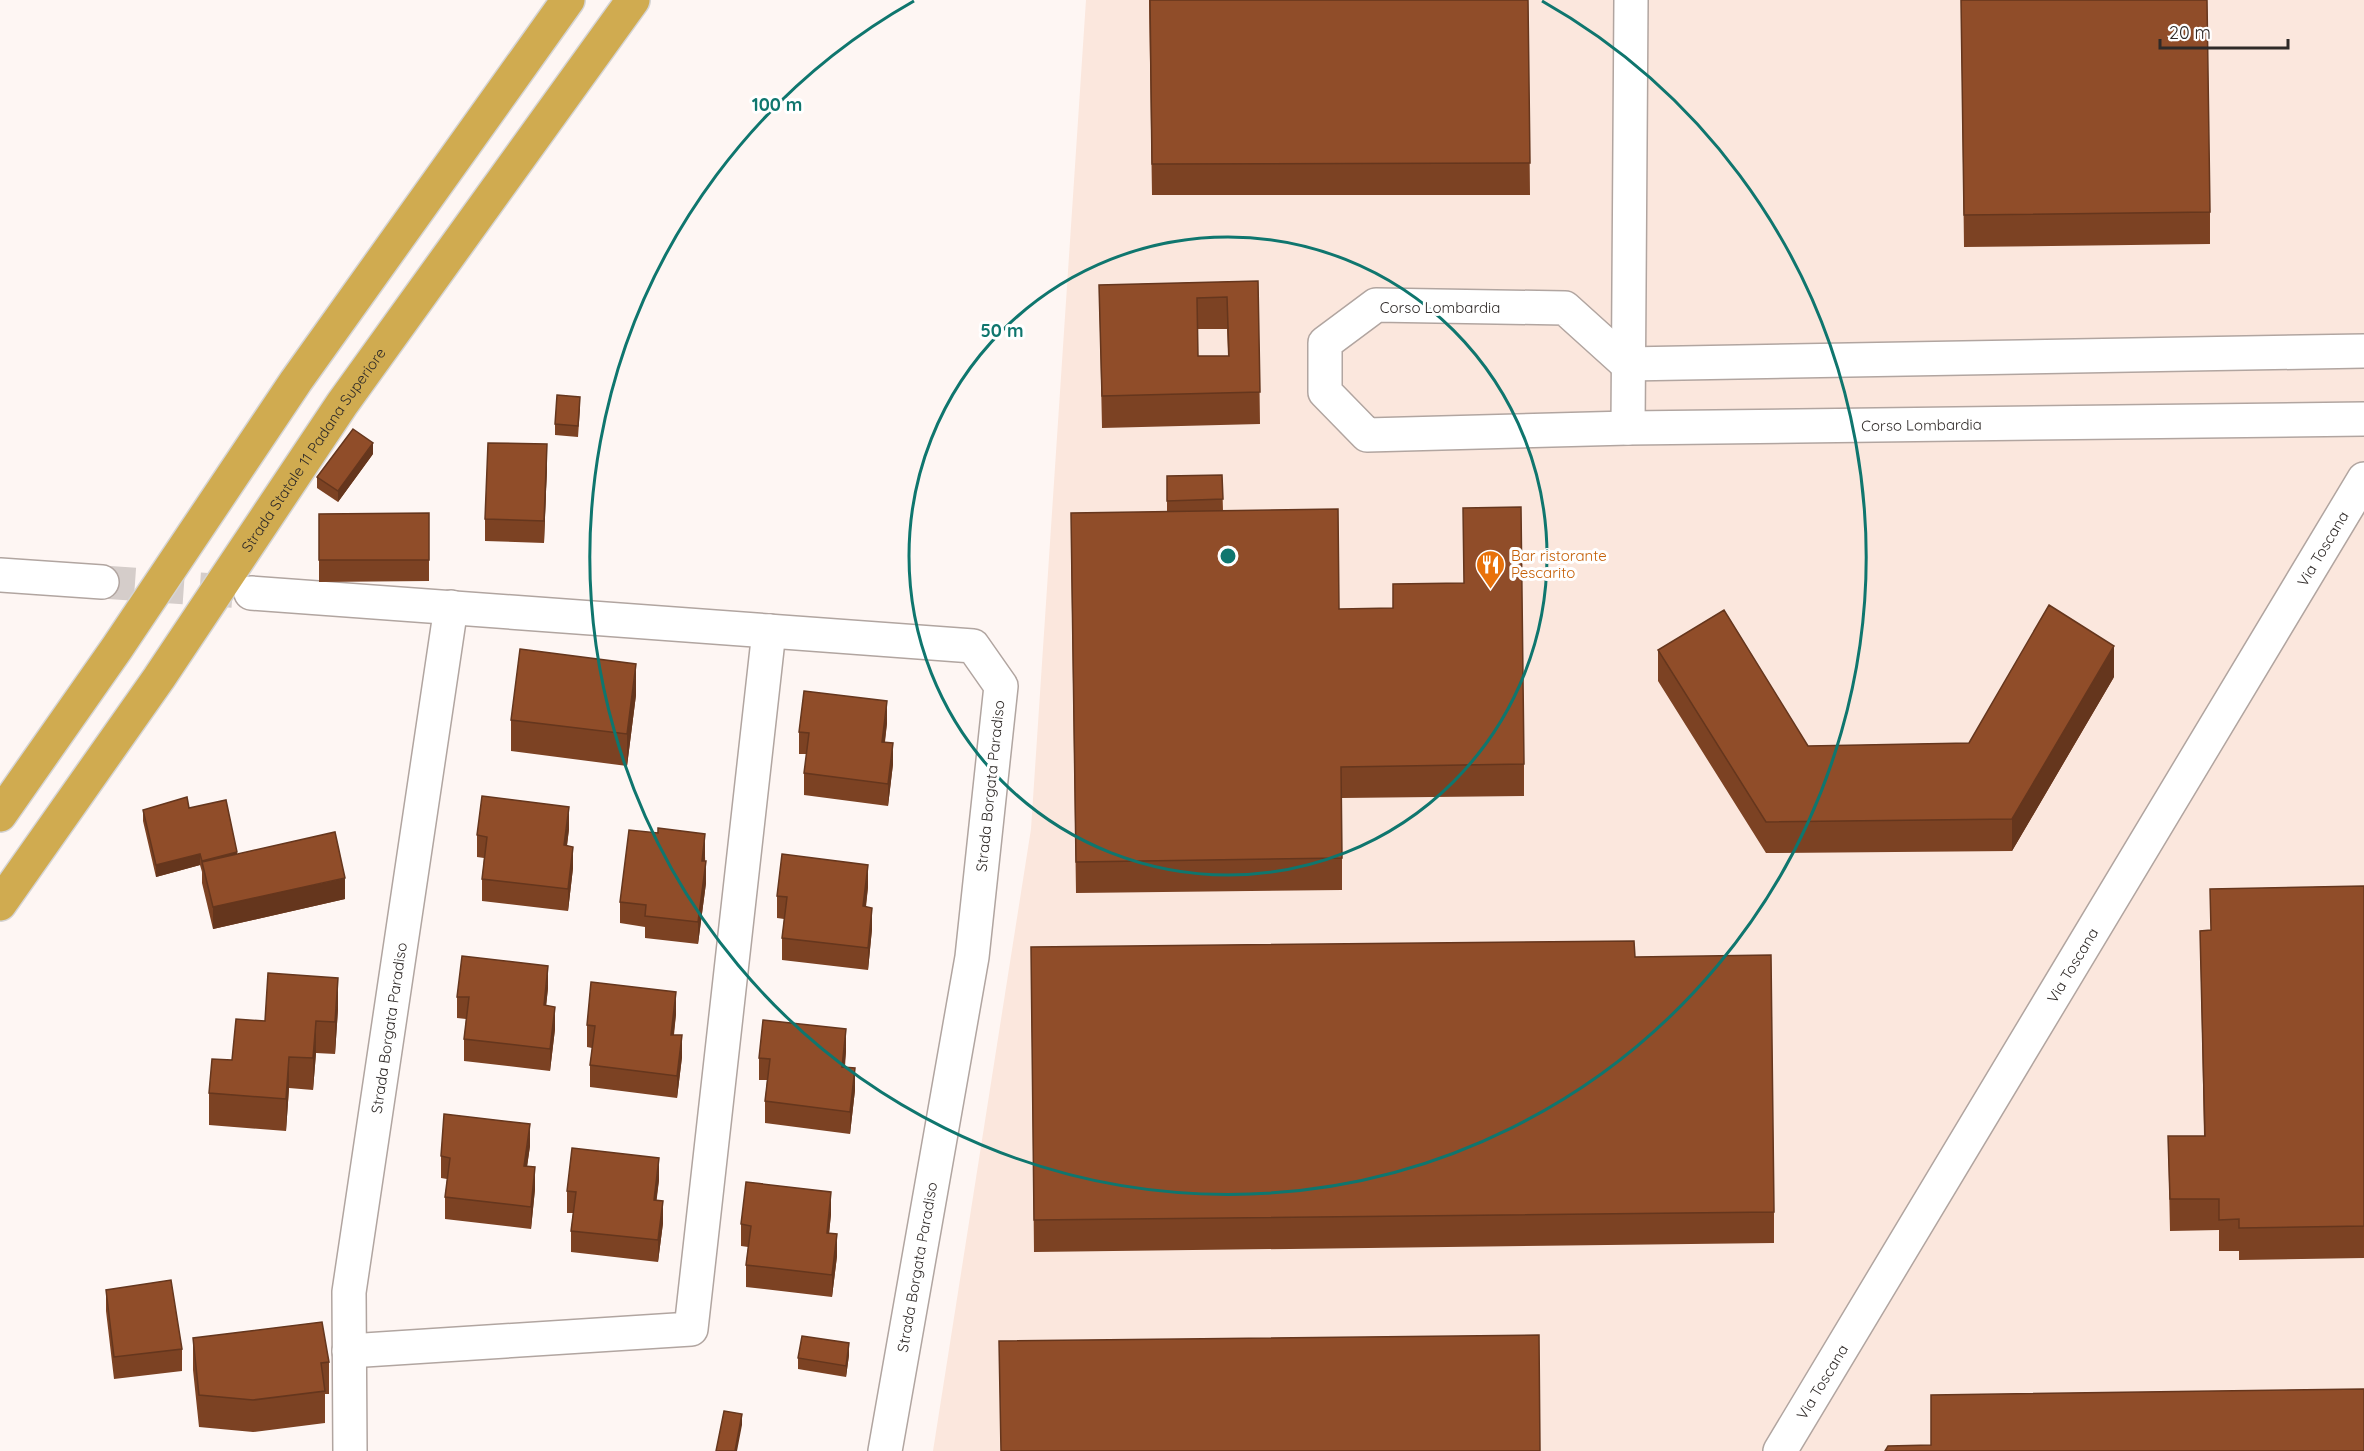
<svg xmlns="http://www.w3.org/2000/svg" width="2364" height="1451" font-family="Quicksand,sans-serif">
  <style>
    .built { fill: #fbe7dd }
    .lines { fill: none; stroke-linecap: round; stroke-linejoin: round }
    .minor-tunnel { stroke: #d5cdca; stroke-width: 33; stroke-dasharray: 33 16; stroke-linecap: butt }
    .minor-casing { stroke: #b1a5a0; stroke-width: 36 }
    .highway-casing { stroke: #d5d4d4; stroke-width: 36 }
    .minor { stroke: #fff; stroke-width: 33 }
    .highway { stroke: #d0ab50; stroke-width: 33 }
    .wall { fill: #7c4223; fill-rule: evenodd }
    .shaded-wall { fill: #65361d }
    .building { fill: #904d29; stroke: #65361d; stroke-width: 1.5; fill-rule: evenodd }
    .ring { fill: none; stroke: #0f766e; stroke-width: 3 }
    .labels { text-anchor: middle; dominant-baseline: central; stroke-width: 6; stroke-linejoin: round; paint-order: stroke }
    .street-label { font-size: 15px; fill: #2f2a28; stroke: #fff }
    .food-label { font-size: 15px; fill: #c56008; stroke: #fff; text-anchor: start }
    .centre { fill: #0f766e; stroke: #fff; stroke-width: 3 }
    .ring-label { font-size: 18px; text-anchor: middle; font-weight: bold; fill: #0f766e; stroke: #fff; stroke-width: 6; stroke-linejoin: round; paint-order: stroke }
  </style>
  <rect width="100%" height="100%" fill="#fef6f3"/>
  <path class="built" d="M1086 0H2364V1451H933L1031 829Z"/>
  <g class="lines">
    <path class="minor-tunnel" d="M102 582 244 592"/>
    <defs>
      <g id="minor">
        <path id="s1" d="M2364 351 1627 364 1565 308 1376 305 1325 343V392L1367 435 1628 428 2364 419"/>
        <path d="M1628 428 1631 0"/>
        <path d="M0 575 102 582"/>
        <path d="M251 593 973 646 1001 686 972 957 885 1451"/>
        <path d="M349 1351 691 1329 769 631"/>
        <path id="s2" d="M350 1451 349 1292 451 607"/>
        <path id="s3" d="M1780 1451 2364 479"/>
      </g>
      <g id="highway">
        <path d="M0 815 117 648 296 381 568 0"/>
        <path id="s4" d="M0 904 159 678 342 404 633 0"/>
      </g>
    </defs>
    <use href="#minor" class="minor-casing"/>
    <use href="#highway" class="highway-casing"/>
    <use href="#minor" class="minor"/>
    <use href="#highway" class="highway"/>
  </g>
  <path class="wall" d="M1149 0H1528L1530 195H1152Z
    M1961 0 2210 212V244L1964 247Z
    M1258 281 1260 424 1102 428 1099 285ZM1198 329H1227L1228 356H1198Z
    M580 408 578 437 555 435V424Z
    M373 454 338 502 317 488V477Z
    M547 466 544 543 485 541V519Z
    M1222 475 1223 511 1524 764V796L1342 798V890L1076 893 1071 544 1167 511V476Z
    M429 513V581L319 582V514Z
    M1658 650 1808 746 1969 743 2114 677 2012 851 1766 853 1658 681Z
    M636 695 627 766 511 751V720Z
    M887 723 885 742 893 764 888 806 804 795V773L807 754H799V732Z
    M189 808 237 854 345 899 213 929 202 883V872L200 865 156 877 143 821V810Z
    M569 829 567 846 573 868 568 911 482 901V879L484 858 477 857V835Z
    M705 856 706 883 698 944 645 938V927L620 923V902Z
    M2364 886V1258L2239 1260V1251H2219V1230L2170 1231 2168 1136H2204L2200 931 2211 930 2210 889Z
    M868 887 866 907 872 929 868 970 782 960V938L784 919 777 918V896Z
    M1031 947 1635 957 1774 1212V1243L1034 1252Z
    M548 988 546 1005 555 1029 550 1071 464 1061V1039L466 1019 457 1018V997Z
    M338 1009 335 1054 316 1053 313 1090 289 1088 286 1131 209 1125V1093L232 1060 265 1021Z
    M676 1014 674 1035 682 1057 677 1098 590 1087V1065L592 1048 587 1047V1025Z
    M846 1051 845 1067 855 1090 850 1134 765 1123V1101L767 1080H759V1058Z
    M530 1146 527 1166 535 1189 531 1229 445 1219V1197L447 1179 441 1178V1156Z
    M659 1180 656 1201 663 1223 658 1262 571 1252V1231L573 1213H567V1191Z
    M831 1214 829 1233 837 1256 832 1297 746 1287V1265L748 1247 741 1246V1224Z
    M106 1290 182 1349V1371L114 1379 106 1311Z
    M193 1338 329 1362V1394H325V1423L253 1432 199 1427 193 1370Z
    M849 1355 846 1377 798 1369V1358Z"/>
  <path class="shaded-wall" d="M373 443V454L338 502V491Z
    M547 444V466L544 543V521Z
    M2114 646V677L2012 851V819Z
    M636 664V695L627 766V734Z
    M887 701V723L882 763V742Z
    M893 743V764L888 806V784Z
    M569 807V829L564 867V845Z
    M705 834V856L702 882V861Z
    M573 847V868L568 911V889Z
    M237 852V864L202 862V872V861Z
    M200 854V865L156 877V865Z
    M706 861V883L698 944V922Z
    M868 865V887L863 928V906Z
    M345 878V899L213 929V907Z
    M872 908V929L868 970V948Z
    M548 966V988L544 1027V1005Z
    M338 978V1009L335 1054V1022Z
    M676 992V1014L671 1056V1035Z
    M555 1007V1029L550 1071V1049Z
    M316 1021V1053L313 1090V1058Z
    M846 1029V1051L842 1089V1067Z
    M682 1035V1057L677 1098V1076Z
    M289 1057V1088L286 1131V1099Z
    M855 1068V1090L850 1134V1112Z
    M530 1124V1146L524 1188V1166Z
    M659 1158V1180L654 1222V1200Z
    M535 1167V1189L531 1229V1207Z
    M831 1192V1214L827 1255V1233Z
    M663 1201V1223L658 1262V1240Z
    M837 1234V1256L832 1297V1275Z
    M849 1343V1355L846 1377V1366Z
    M742 1414V1425L737 1451H735Z"/>
  <path class="building" d="M1150 0H1528L1530 163 1152 164Z
    M1961 0H2207L2210 212 1964 215Z
    M1258 281 1260 392 1102 396 1099 285ZM1227 297 1229 356H1198L1197 298Z
    M557 395 580 397 578 426 555 424Z
    M353 429 373 443 338 491 317 477Z
    M488 443 547 444 544 521 485 519Z
    M1222 475 1223 499 1167 501V476Z
    M1521 507 1524 764 1341 767 1342 858 1076 862 1071 513 1338 509 1339 609 1393 608V584L1464 583 1463 508Z
    M429 513V560H319V514Z
    M2049 605 2114 646 2012 819 1766 822 1658 650 1724 610 1808 746 1969 743Z
    M520 649 636 664 627 734 511 720Z
    M804 691 887 701 882 742 893 743 888 784 804 773 809 733 799 732Z
    M482 796 569 807 564 845 573 847 568 889 482 879 487 837 477 835Z
    M187 797 189 808 226 800 237 852 202 861 200 854 156 865 143 810Z
    M658 828 705 834 702 861H706L698 922 645 916 646 905 620 902 629 830 658 833Z
    M335 832 345 878 213 907 202 862Z
    M782 854 868 865 863 906 872 908 868 948 782 938 787 897 777 896Z
    M2364 886V1226L2239 1228V1219L2219 1220V1199H2170L2168 1136H2205L2200 931 2211 930 2210 889Z
    M1634 941 1635 957 1771 955 1774 1212 1034 1220 1031 947Z
    M462 956 548 966 544 1005 555 1007 550 1049 464 1039 469 997H457Z
    M268 973 338 978 335 1022 316 1021 313 1058 289 1057 286 1099 209 1093 212 1059 232 1060 236 1019 265 1021Z
    M591 982 676 992 671 1035H682L677 1076 590 1065 595 1026 587 1025Z
    M763 1020 846 1029 842 1067 855 1068 850 1112 765 1101 770 1059 759 1058Z
    M444 1114 530 1124 524 1166 535 1167 531 1207 445 1197 450 1158 441 1156Z
    M572 1148 659 1158 654 1200 663 1201 658 1240 571 1231 576 1192 567 1191Z
    M746 1182 831 1192 827 1233 837 1234 832 1275 746 1265 751 1226 741 1224Z
    M171 1280 182 1349 114 1357 106 1290Z
    M322 1322 329 1362 321 1363 325 1391 253 1400 199 1395 193 1338Z
    M1539 1335 1540 1451H1001L999 1341Z
    M802 1336 849 1343 846 1366 798 1358Z
    M2364 1389V1451H1885L1888 1446 1931 1445V1395Z
    M724 1411 742 1414 735 1451H716Z"/>
  <g class="ring">
    <circle cx="1228" cy="556" r="319"/>
    <path d="M1542 1A638 638 0 1 1 914 1"/>
  </g>
  <defs>
    <symbol id="restaurant-pin" viewBox="-11 -11 22 30"><path d="M0 17L-7.5 6A9.5 9.5 0 1 1 7.5 6Z" fill="#e8710a" stroke="#fff"/><path d="M-5-6h1v4h1v-4h1v4h1v-4h1v5L-1.5 .5V6h-2V.5L-5-1ZM5-6V6H3V1.5H1.5Q1.5-4 5-6Z" fill="#fff"/></symbol>
  </defs>
  <g fill-rule="evenodd">
    <use href="#restaurant-pin" x="1474" y="548" width="33" height="45"/>
  </g>
  <g class="labels">
    <g class="street-label">
      <text x="1440" y="307">Corso Lombardia</text>
      <text stroke="none"><textPath href="#s1" startOffset="1737">Corso Lombardia</textPath></text>
      <text stroke="none"><textPath href="#s4" startOffset="552">Strada Statale 11 Padana Superiore</textPath></text>
      <text stroke="none"><textPath href="#s3" startOffset="1053">Via Toscana</textPath></text>
      <text transform="translate(990 786) rotate(-84)">Strada Borgata Paradiso</text>
      <text stroke="none"><textPath href="#s3" startOffset="567">Via Toscana</textPath></text>
      <text stroke="none"><textPath href="#s2" startOffset="426">Strada Borgata Paradiso</textPath></text>
      <text transform="translate(917 1267) rotate(-80)">Strada Borgata Paradiso</text>
      <text stroke="none"><textPath href="#s3" startOffset="81">Via Toscana</textPath></text>
    </g>
    <g class="food-label">
      <text x="1511" y="555">Bar ristorante<tspan x="1511" dy="17">Pescarito</tspan></text>
    </g>
  </g>
  <circle cx="1228" cy="556" r="9" class="centre"/>
  <g class="ring-label">
    <text x="777" y="111">100 m</text>
    <text x="1002" y="337">50 m</text>
  </g>
  <path d="M2160 39v9h128v-9" fill="none" stroke="#2f2a28" stroke-width="3"/>
  <text x="2169" y="39" font-size="18" fill="#2f2a28" stroke="#ffffff" stroke-width="4.5" paint-order="stroke">20 m</text>
</svg>
